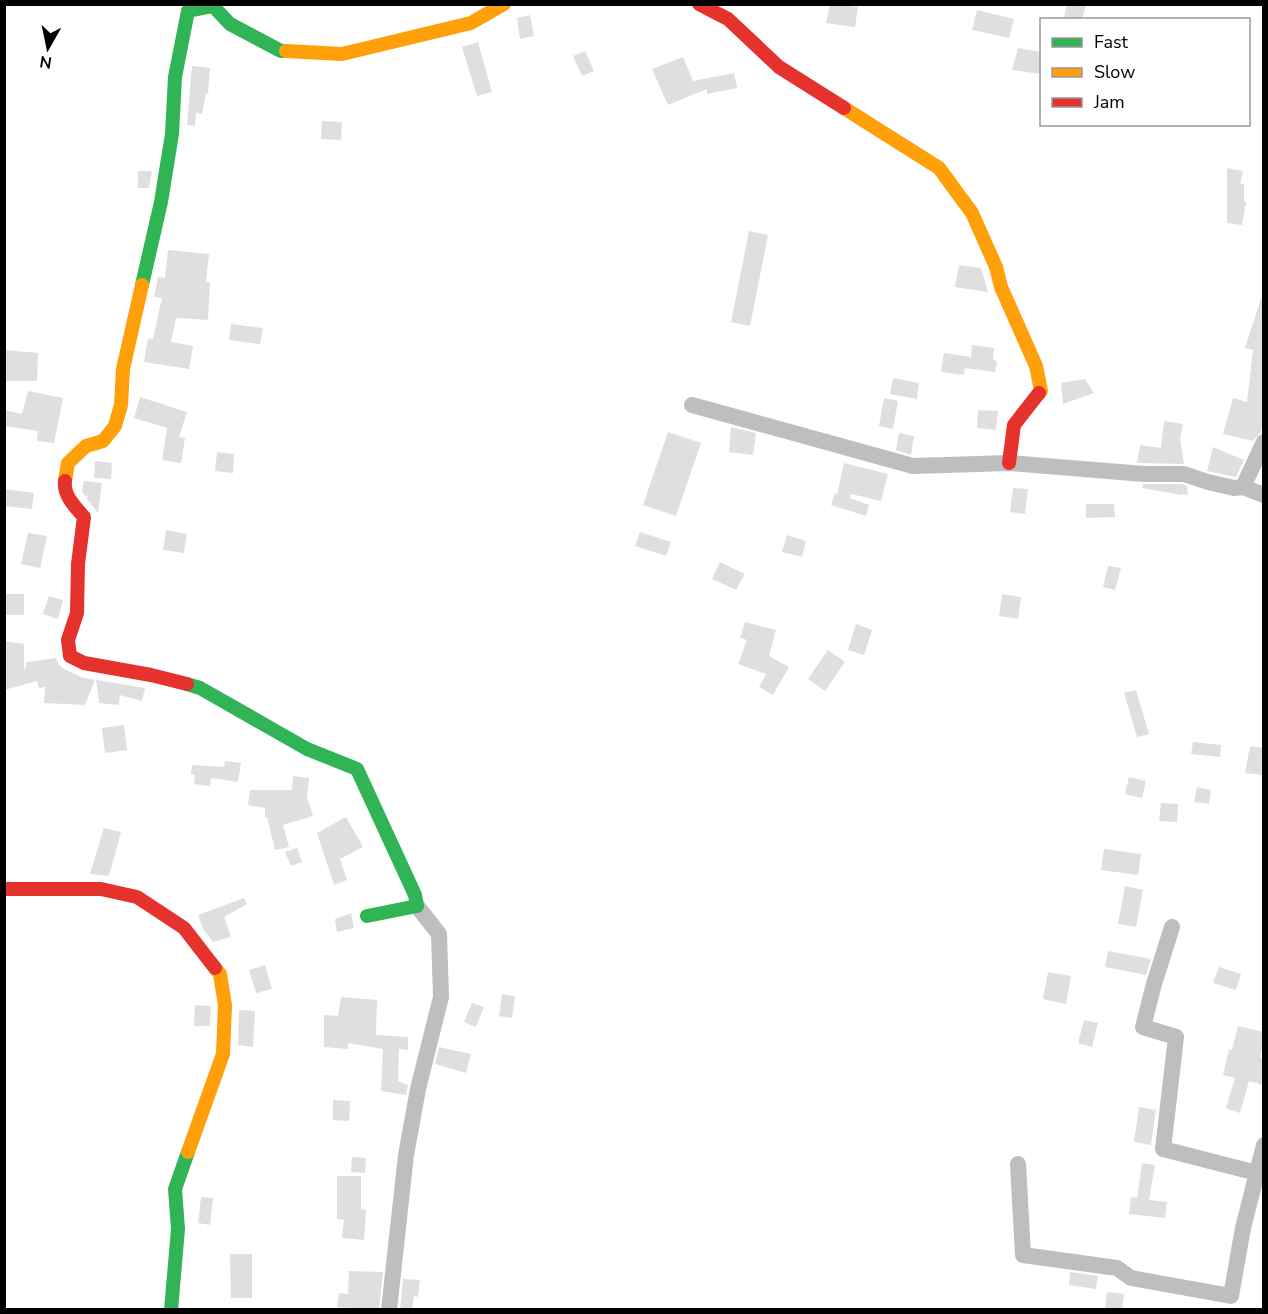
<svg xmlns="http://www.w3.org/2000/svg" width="1268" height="1314" font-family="'Nunito Sans',sans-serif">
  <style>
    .building { fill: #dfdfdf }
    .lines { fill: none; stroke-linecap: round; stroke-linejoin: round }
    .street { stroke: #bebebe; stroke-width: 16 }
    .fast { stroke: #30b455; stroke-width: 14 }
    .slow { stroke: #ff9f0a; stroke-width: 14 }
    .jam { stroke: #e5322d; stroke-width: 14 }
  </style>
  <rect width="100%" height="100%" fill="#fff"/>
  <path class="building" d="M830 4 858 7 855 27 826 23Z
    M1067 4H1086L1082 20 1064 17Z
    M977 10 1014 19 1009 38 972 30Z
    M530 15 534 36 520 39 517 18Z
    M478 42 492 92 477 96 462 47Z
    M1018 48 1041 52V74L1012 70Z
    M585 51 594 71 582 76 573 56Z
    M683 57 693 81 734 73 737 88 707 94V89L668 105 652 69Z
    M192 66 210 68 208 94 206 93 202 114 196 113 195 126 187 125Z
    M322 121 342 122 341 140 321 139Z
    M1227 168 1243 171 1240 184H1244V201L1246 202 1242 225 1227 223Z
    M138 171H152L149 188H138Z
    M749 231 768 235 750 326 731 322Z
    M168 250 209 254 206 282H210L208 320 176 318 171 342 193 346 189 369 144 362 148 338 153 339 162 298 154 297 158 277 165 278Z
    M959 265 981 268 988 292 955 287Z
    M1261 298 1263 299V421L1261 432 1253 441 1223 434 1233 398 1247 402 1253 350 1245 348Z
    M231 324 263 328 260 344 229 340Z
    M972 345 994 348 993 360 997 361 995 372 965 368 964 375 941 372 944 353 971 357Z
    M4 350 38 353 37 381H4Z
    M893 378 919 383 917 399 890 394Z
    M1085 379 1094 393 1063 404 1061 383Z
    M28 391 63 398 54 443 37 441 38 431 4 426V410L22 414Z
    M140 397 187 412 179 437 185 438 181 463 162 460 167 428 134 418Z
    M884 398 898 401 893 429 879 426Z
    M978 410 998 411 996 430 977 428Z
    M1164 421 1183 424 1180 438 1184 464 1137 463 1140 445 1161 448Z
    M731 427 756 433 753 455 729 452Z
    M668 432 701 443 676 516 643 505Z
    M899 433 914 436 911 455 896 450Z
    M1213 447 1244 460 1236 477 1207 471Z
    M217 452 234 454 233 473 215 471Z
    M95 461 112 463 111 479 94 478Z
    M844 463 888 474 881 501 851 494 850 498 869 505 866 516 831 505 835 493 837 494Z
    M84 481 102 483 98 513 87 499 88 496 84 495 82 491Z
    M1143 484H1182L1187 486 1188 495 1183 494 1182 495 1142 488Z
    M1013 488 1028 489 1025 514 1010 512Z
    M4 489 34 493 32 509 4 506Z
    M1086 504H1114L1115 517 1086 518Z
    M166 530 187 534 184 553 163 550Z
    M640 532 671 542 666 556 635 546Z
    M28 533 47 536 40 568 21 564Z
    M787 535 806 541 802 557 782 552Z
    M720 562 745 574 736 590 712 579Z
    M1108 566 1121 568 1115 590 1103 587Z
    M4 594H24V615H4Z
    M1002 594 1021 597 1018 619 999 616Z
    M49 596 63 600 58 619 43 614Z
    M745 622 776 630 769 656 789 667 773 695 759 687 766 674 738 664 747 640 740 638Z
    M856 624 872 630 864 655 848 650Z
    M4 641 24 644V671L27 662 56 658 59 665 64 669 81 677 95 680 85 705 44 703 45 687 39 688 37 681 4 690Z
    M828 650 845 662 825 691 808 679Z
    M96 680 145 688 142 701 120 695 119 705 99 703Z
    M1136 690 1149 734 1137 737 1124 693Z
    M124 725 127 750 105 753 102 728Z
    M1193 742 1221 745 1220 757 1191 754Z
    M1250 746 1263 748 1262 775 1245 773Z
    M225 761 241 763 238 782 211 778 210 786 194 784 195 775 191 774 192 765 224 767Z
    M293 776 309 778 307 797 313 816 283 825 289 847 275 850 267 817H265V808L248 805 250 790H292Z
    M1129 777 1146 781 1142 798 1125 794Z
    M1197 787 1211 790 1209 804 1194 802Z
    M1161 803 1178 804 1177 822 1159 821Z
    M346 817 363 847 340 859 347 880 334 885 317 833Z
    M104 828 121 832 109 876 90 874Z
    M297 848 302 862 291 866 285 852Z
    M1104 849 1141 854 1138 875 1101 870Z
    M1125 886 1143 890 1136 927 1118 924Z
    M244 898 247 904 224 917 231 937 213 942 203 929 198 915Z
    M351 913 354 928 337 932 335 919Z
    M1108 951 1151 959 1146 975 1105 967Z
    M265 965 272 989 256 993 249 970Z
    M1219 967 1241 974 1236 990 1213 983Z
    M1048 972 1071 976 1066 1004 1043 999Z
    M502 994 515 996 512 1018 499 1016Z
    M341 997 377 1000 376 1035 408 1037V1050L399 1049 398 1081 408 1085 406 1095 381 1091 383 1049 348 1043V1049L324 1047V1015L338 1016Z
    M472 1003 484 1007 476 1027 464 1022Z
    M195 1005 211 1006 210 1026H194Z
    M239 1010 255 1011 253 1047 238 1045Z
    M1084 1020 1098 1023 1092 1047 1078 1043Z
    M1238 1026 1263 1032V1044L1260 1057 1263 1058V1085L1249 1081 1240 1113 1226 1108 1235 1078 1223 1075 1229 1049 1232 1050Z
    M439 1047 471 1054 466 1073 435 1064Z
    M333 1100 350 1101 349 1121 333 1120Z
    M1139 1107 1156 1110 1151 1145 1134 1142Z
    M352 1157 366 1158 365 1173 351 1172Z
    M1142 1163 1155 1165 1149 1200 1167 1202 1165 1218 1129 1214 1131 1197 1137 1198Z
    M337 1176H361V1209L366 1210 364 1240 342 1238 344 1220 337 1219Z
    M201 1197 213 1198 210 1225 198 1223Z
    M230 1254H252V1298H231Z
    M349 1271 383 1272 379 1310 337 1307 339 1293 348 1294Z
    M1070 1272 1098 1276 1096 1289 1069 1285Z
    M403 1279 420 1280 418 1297 414 1296 412 1310H400Z
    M1107 1292 1124 1294 1122 1310H1105Z"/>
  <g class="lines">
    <path class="street" d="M692 405 913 466 1009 463 1144 474H1184L1208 482 1234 488 1243 487
      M1264 442 1243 487 1264 495
      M1172 927 1154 984 1143 1027 1176 1037 1163 1149 1257 1173
      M1018 1164 1023 1255 1117 1268 1131 1278 1231 1296 1243 1228 1264 1145
      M389 1310 406 1155 418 1089 441 997 439 934 417 906"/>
    <path class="fast" d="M142 285 161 202 172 134 175 77 188 11 213 6 230 24 281 51H286
      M187 684 200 688 307 749 357 769 415 895 417 906 367 916
      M171 1310 178 1229 175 1189 188 1152"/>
    <path class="slow" d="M286 51 342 54 471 23 504 4
      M844 108 939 168 972 213 996 267 1001 287 1036 366 1041 391 1039 393
      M65 481 68 463 86 446 103 441 115 426 121 405 123 369 142 285
      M188 1152 223 1054 225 1005 220 974 215 968"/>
    <path class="jam" d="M699 4 728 19 779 67 844 108
      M1009 463 1014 425 1039 393
      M65 481C63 495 75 507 84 517L78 564 77 613 68 640 70 656 84 663 151 675 187 684
      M4 889H101L137 897 184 928 215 968"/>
  </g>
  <rect width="1268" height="1314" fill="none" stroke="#000000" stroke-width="12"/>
  <rect x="1040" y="18" width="210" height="108" fill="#ffffff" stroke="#999999" stroke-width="1.5"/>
  <rect x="1052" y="38" width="30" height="9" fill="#30b455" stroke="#999999" stroke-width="1.5"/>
  <text x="1094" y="48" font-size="18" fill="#000000">Fast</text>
  <rect x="1052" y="68" width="30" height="9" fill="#ff9f0a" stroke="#999999" stroke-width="1.5"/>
  <text x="1094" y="78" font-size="18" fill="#000000">Slow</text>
  <rect x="1052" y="98" width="30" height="9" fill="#e5322d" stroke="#999999" stroke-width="1.5"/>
  <text x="1094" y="108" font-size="18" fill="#000000">Jam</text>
  <g transform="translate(48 48) rotate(189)" stroke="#ffffff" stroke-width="4.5" paint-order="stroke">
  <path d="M0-4.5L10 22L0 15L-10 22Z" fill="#000000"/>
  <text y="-9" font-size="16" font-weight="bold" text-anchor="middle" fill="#000000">N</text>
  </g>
</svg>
